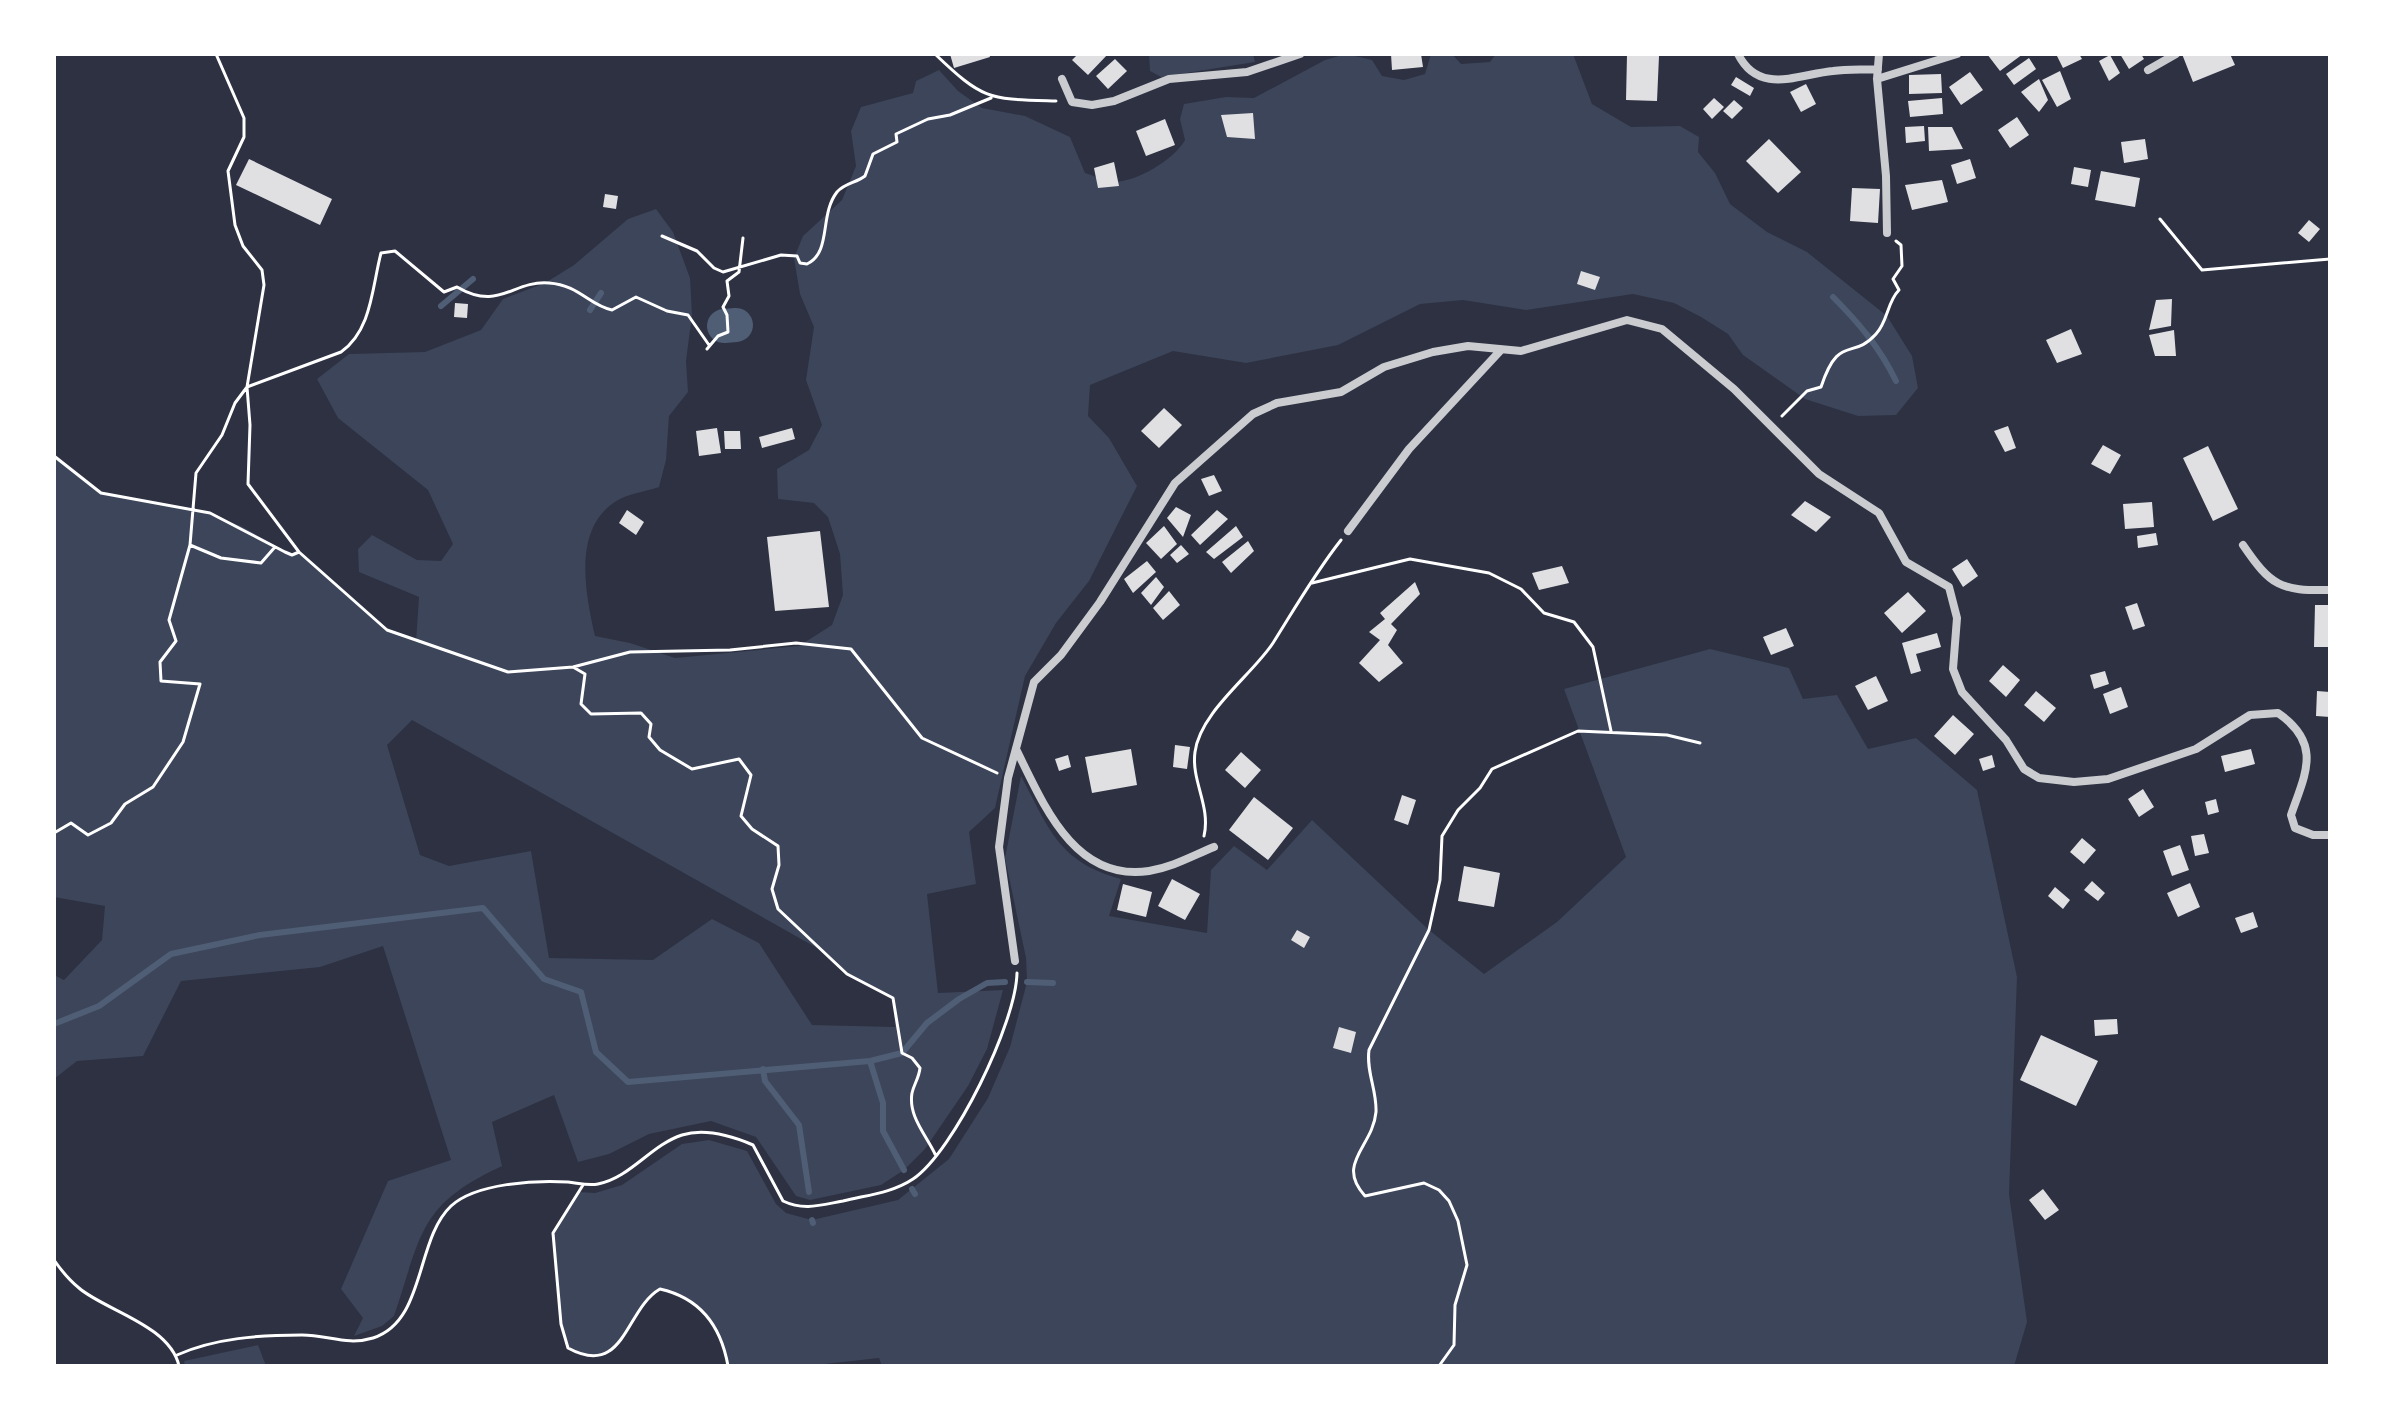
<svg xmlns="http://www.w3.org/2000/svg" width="2384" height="1420" font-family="Barlow,sans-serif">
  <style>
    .green { fill: #3c4559; fill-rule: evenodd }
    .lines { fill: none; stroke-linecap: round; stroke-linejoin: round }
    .stream { stroke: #4f5d75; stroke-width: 6 }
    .river { stroke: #4f5d75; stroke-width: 34 }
    .building { fill: #e0e0e3 }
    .path { stroke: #fff; stroke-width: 3 }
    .minor { stroke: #caccd0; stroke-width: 8 }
  </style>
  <rect width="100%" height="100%" fill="#2d3142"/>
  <path class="green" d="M1149 54H1253L1255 62 1161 77 1150 71Z
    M1346 54 1372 60 1382 76 1404 80 1425 74 1431 54H1452L1461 64 1490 62 1496 54H1573L1592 104 1631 127 1680 126 1699 137 1698 152 1715 173 1730 204 1767 232 1807 252 1887 316 1912 356 1918 388 1896 415 1858 416 1805 399 1743 355 1728 334 1701 317 1674 303 1633 294 1526 310 1463 300 1420 304 1338 345 1246 363 1173 351 1090 385 1088 416 1109 438 1137 486 1089 581 1056 623 1025 676 995 808 969 832 976 884 927 894 938 993 1003 990 987 1049 968 1086 925 1149 904 1170 881 1185 810 1200 796 1196 756 1137 711 1121 649 1134 609 1154 578 1162 554 1095 492 1122 502 1166C418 1205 422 1234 394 1316L382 1326 354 1336 363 1318 341 1289 388 1181 451 1160 383 946 320 967 181 981 143 1056 77 1061 54 1079V975L64 980 102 940 105 906 54 897V456L101 493 193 509 241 526 292 555 299 552 387 630 416 642 419 597 359 572 358 549 372 535 417 560 441 561 453 544 428 490 338 418 317 379 349 354 425 352 481 330 503 299 545 283 574 265 628 219 656 209 673 232 690 278 692 315 686 361 688 392 669 416 666 460 659 487C647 491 633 493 622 498 571 523 585 592 595 636L630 643 675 658 799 646 832 625 843 595 840 554 828 517 814 503 778 499 777 469 809 450 822 425 806 380 814 327 800 294 794 258 803 236 842 200 856 166 851 131 861 107 913 93 916 81 939 70 958 91 982 108 1025 116 1070 137 1085 173C1093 175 1102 181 1110 182 1134 184 1174 160 1185 140L1180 119 1184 104 1226 97 1254 98 1325 60ZM412 720 826 953 847 974 893 998 895 1027 812 1025 759 943 712 919 653 960 549 958 531 851 449 866 420 855 387 745Z
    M1710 649 1789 668 1803 699 1837 695 1868 749 1916 738 1977 790 2017 977 2009 1194 2027 1322 2014 1366H882L879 1358 807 1366H728C721 1326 700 1298 660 1289 625 1309 625 1379 568 1348L561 1324 553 1233 579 1192 595 1193 622 1185 682 1144 709 1140 747 1151 776 1204 786 1213 812 1220 898 1200 949 1159 988 1098 1010 1047 1027 982 1026 958 1005 858 1021 776C1049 828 1058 862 1121 879L1109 916 1207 933 1211 870 1234 846 1267 870 1312 820 1429 930 1484 974 1557 922 1626 857 1564 689Z
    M258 1345 266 1366H185L184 1361Z"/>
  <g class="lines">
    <path class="stream" d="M1833 297C1859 323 1880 348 1896 381
      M441 306 473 279
      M590 310 601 293
      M1027 982 1053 983
      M54 1024 99 1006 171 954 260 935 483 908 544 979 581 992 596 1052 628 1082 870 1061 902 1053 927 1023 959 999 987 983 1005 982
      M870 1061 883 1103V1131L904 1170
      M763 1069 765 1081 799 1125 809 1192
      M912 1189 915 1194
      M812 1220 813 1223"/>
    <path class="river" d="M724 326 736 325"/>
  </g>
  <path class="building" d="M950 54H989L990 57 954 68Z
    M1078 54H1108L1088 75 1072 60Z
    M1391 54H1421L1423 67 1392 70Z
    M1987 54H2023L2000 71Z
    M2056 54H2079L2082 59 2063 68Z
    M2120 54H2141L2144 59 2129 69Z
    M2182 54H2230L2235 65 2193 82Z
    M1627 55 1659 56 1657 101 1626 100Z
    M2110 55 2120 73 2109 81 2099 61Z
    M2029 58 2036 69 2014 85 2006 74Z
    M1115 59 1127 71 1108 89 1096 76Z
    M2060 71 2071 99 2057 107 2042 80Z
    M1970 72 1983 90 1961 105 1949 87Z
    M1941 74 1942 93 1909 94V75Z
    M1736 77 1754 88 1750 96 1731 85Z
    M2039 79 2048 100 2039 112 2021 92Z
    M1806 84 1816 104 1801 112 1790 92Z
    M1714 98 1724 107 1712 119 1703 109Z
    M1942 98 1943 114 1910 117 1908 101Z
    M1734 100 1743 108 1732 119 1723 111Z
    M1253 113 1255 139 1227 137 1221 115Z
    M2017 117 2029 135 2010 148 1998 130Z
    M1165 119 1175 145 1146 156 1136 131Z
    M1924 126 1925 141 1906 143 1905 127Z
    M1928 127H1952L1963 149 1929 151Z
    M1769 139 1801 172 1778 193 1746 161Z
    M2145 139 2148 159 2124 163 2121 142Z
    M249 159 332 199 320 225 236 185Z
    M1970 159 1976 178 1957 184 1951 165Z
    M1114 162 1119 186 1098 188 1094 168Z
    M2074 167 2091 170 2088 187 2071 184Z
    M2101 171 2140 178 2135 207 2095 200Z
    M1942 180 1948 202 1912 210 1905 185Z
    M1852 188 1880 189 1878 223 1850 221Z
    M605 194 618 196 616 209 603 207Z
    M2309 220 2320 229 2309 242 2298 233Z
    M1581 271 1600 277 1595 290 1577 284Z
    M2172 299 2171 326 2149 330 2156 300Z
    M455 303 468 304 467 318 454 317Z
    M2071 329 2082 354 2057 363 2046 340Z
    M2174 330 2176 356H2155L2149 335Z
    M1164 408 1182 425 1159 448 1141 431Z
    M2008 426 2016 448 2005 452 1994 431Z
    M717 428 721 453 699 456 696 431Z
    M792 428 795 439 762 448 759 437Z
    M724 431H740L741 449H725Z
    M2103 445 2121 455 2110 474 2091 464Z
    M2208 446 2238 509 2213 521 2183 458Z
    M1214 475 1222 491 1209 496 1201 479Z
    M1805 501 1831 517 1816 532 1791 515Z
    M2152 502 2154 527 2125 529 2123 504Z
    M1176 507 1191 515 1183 537 1167 518Z
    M627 510 644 522 636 535 619 523Z
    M1217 510 1228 519 1200 545 1191 535Z
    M1164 526 1177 544 1161 559 1146 543Z
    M1236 526 1243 537 1214 559 1206 552Z
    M820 531 829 607 775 611 767 537Z
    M2156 533 2158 545 2138 548 2137 536Z
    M1248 541 1254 551 1231 573 1222 562Z
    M1181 545 1189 554 1177 563 1170 555Z
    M1967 559 1978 576 1963 587 1952 569Z
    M1147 561 1156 572 1133 593 1124 579Z
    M1562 566 1569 583 1539 590 1532 573Z
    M1156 577 1164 587 1151 605 1141 593Z
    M1415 582 1420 594 1391 624 1397 630 1388 645 1403 663 1379 682 1359 663 1380 640 1369 632 1385 619 1380 613Z
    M1169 591 1180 605 1163 620 1153 608Z
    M1908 592 1926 611 1902 633 1884 613Z
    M2137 603 2145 626 2133 630 2125 607Z
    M2315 605H2330V647H2314Z
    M1786 628 1794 646 1771 655 1763 637Z
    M1937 633 1941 647 1916 654 1921 671 1911 674 1902 643Z
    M2003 665 2020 680 2006 697 1989 681Z
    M2105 671 2109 684 2094 689 2090 675Z
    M1876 676 1888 701 1868 710 1855 686Z
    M2121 687 2128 707 2110 714 2103 694Z
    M2036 691 2056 708 2044 722 2024 705Z
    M2317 691 2330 692V717L2316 716Z
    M1953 715 1974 734 1955 755 1934 736Z
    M1175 745 1190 747 1187 769 1173 767Z
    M1131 749 1137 785 1092 793 1085 757Z
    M2251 749 2255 764 2225 772 2221 756Z
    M1241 752 1261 770 1245 788 1225 770Z
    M1068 755 1071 767 1059 771 1055 759Z
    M1992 755 1995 767 1983 771 1979 759Z
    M2143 789 2154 807 2139 817 2128 799Z
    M1402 795 1416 800 1408 825 1394 820Z
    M1254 797 1293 828 1268 860 1229 830Z
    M2216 799 2219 812 2208 815 2205 802Z
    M2204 834 2209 853 2195 856 2191 836Z
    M2082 838 2096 850 2084 864 2070 852Z
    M2180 845 2189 870 2172 876 2163 851Z
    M1464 866 1500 873 1494 907 1458 901Z
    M1172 879 1200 894 1185 920 1158 906Z
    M2092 881 2105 893 2098 901 2084 890Z
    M2190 883 2200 907 2178 917 2167 893Z
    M1123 884 1152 892 1146 917 1117 910Z
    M2055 887 2070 900 2063 909 2048 896Z
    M2253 912 2258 927 2241 933 2235 918Z
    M1297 930 1310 937 1304 948 1291 940Z
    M2117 1019 2118 1034 2095 1036 2094 1020Z
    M1339 1027 1356 1032 1351 1053 1333 1048Z
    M2041 1035 2098 1061 2076 1106 2020 1080Z
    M2043 1189 2059 1210 2045 1220 2029 1200Z"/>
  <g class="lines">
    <path class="path" d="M216 54 244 118V137L228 171 235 225 243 246 262 270 264 285 247 387 250 425 248 484 299 552 387 630 508 672 573 667 630 652 730 650 796 643 851 649 922 738 997 773
      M935 54C984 101 989 99 1056 101
      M2160 219 2202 270 2330 259
      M662 236 697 251 714 268 723 272 781 255 797 256 800 263 807 264C832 252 819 215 837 192 845 183 856 183 865 176L873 154 897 142 896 134 928 119 950 115 991 98
      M707 349 718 336 728 332 727 315 723 307 729 296 727 281 739 272 743 238
      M1782 416 1807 391 1821 387C1839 333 1852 361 1876 334 1888 321 1887 302 1899 290L1893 279 1902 266 1901 245 1896 241
      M54 456 101 493 210 513 285 552 292 555 299 552
      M190 545 221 558 261 563 275 547
      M1312 583 1410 559 1489 573 1521 589 1544 613 1574 622 1593 647 1611 731
      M573 667 585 674 581 704 591 714 641 713 651 724 649 737 660 750 692 769 739 759 751 775 741 816 752 829 778 846 779 865 772 889 778 909 847 974 893 998 902 1053 912 1058 920 1068C919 1078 914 1084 912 1093 908 1116 926 1135 935 1154
      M54 833 71 823 88 835 111 823 125 804 153 787 183 742 200 684 161 681 160 662 176 641 169 620 190 545 196 473 222 435 235 403 247 387 341 352C372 330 372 287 381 253L395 251 444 292 457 287C500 312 512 280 549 283 579 285 590 306 612 310L636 297 667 311 688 315 709 345
      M1204 836C1211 806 1191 781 1195 752 1200 712 1252 675 1273 643 1295 608 1315 573 1341 540
      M583 1185 553 1233 561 1324 568 1348C625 1379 625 1309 660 1289 700 1298 721 1326 728 1366
      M54 1260C61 1270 69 1280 79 1288 104 1310 170 1325 179 1366
      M177 1355C215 1338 260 1335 302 1335 328 1335 347 1346 373 1338 426 1321 415 1240 451 1206 476 1183 536 1180 568 1182 578 1183 588 1186 598 1184 630 1178 651 1145 682 1135 705 1128 732 1136 753 1145L783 1201C804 1211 821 1205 843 1201 867 1195 892 1193 913 1179 954 1151 1016 1023 1017 973
      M1439 1366 1454 1345 1455 1305 1467 1265 1458 1221 1449 1201 1439 1190 1424 1183 1365 1196C1335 1163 1373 1147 1376 1112 1377 1090 1366 1072 1369 1050L1429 930 1440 880 1442 836 1458 810 1480 788 1492 769 1578 731 1667 735 1700 743"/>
    <path class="minor" d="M1738 54C1759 96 1799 74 1833 71 1848 69 1863 70 1878 69
      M1879 54 1877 79 1886 176 1887 233
      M2148 70 2176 54
      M1062 79 1072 102 1092 105 1114 101 1169 79 1247 72 1300 54
      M1877 79 1957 54
      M1348 531 1409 449 1500 351
      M2243 545C2271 586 2280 591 2330 590
      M1017 751C1044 806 1075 882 1149 871 1173 867 1192 856 1214 847
      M1015 961 999 847 1008 778 1034 682 1061 655 1100 602 1175 483 1253 414 1277 403 1341 392 1384 367 1433 352 1468 346 1521 351 1627 320 1662 329 1734 389 1819 474 1879 513 1906 562 1949 587 1957 618 1953 669 1962 692 2006 740 2024 769 2039 778 2074 782 2108 779 2196 749 2250 715 2278 713C2323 744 2305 774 2291 815L2295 828 2313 835H2330"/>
  </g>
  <rect width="2384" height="1420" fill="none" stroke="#ffffff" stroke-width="112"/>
</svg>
